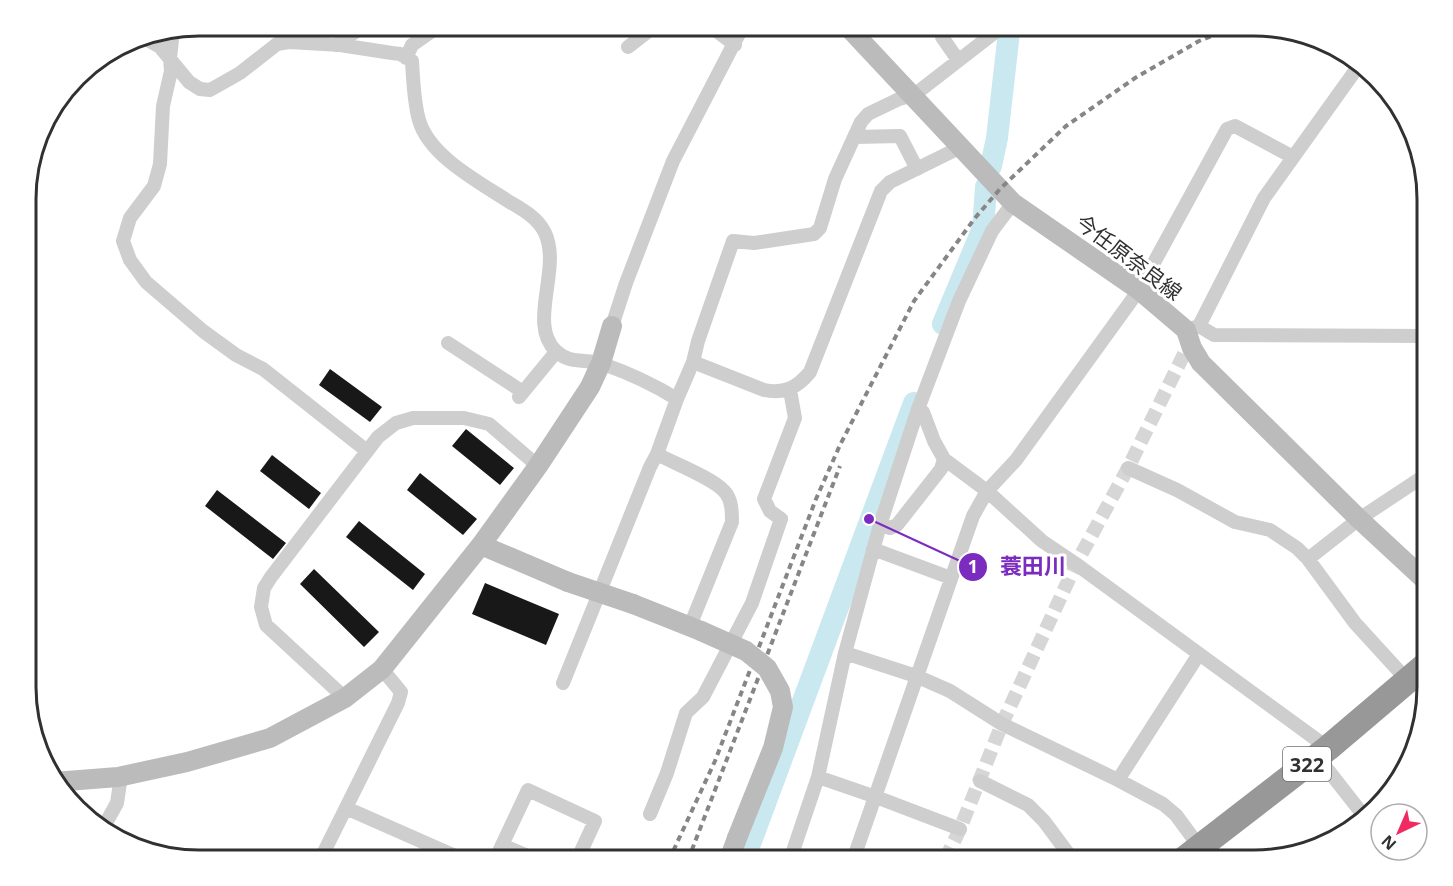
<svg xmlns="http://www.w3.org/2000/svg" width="1453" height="886" font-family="'Noto Sans','Noto Sans JP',sans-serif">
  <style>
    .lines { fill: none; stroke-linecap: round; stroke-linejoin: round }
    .river { stroke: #cae8ef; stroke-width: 22 }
    .building { fill: #181818 }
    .street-tunnel { stroke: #d6d6d6; stroke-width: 14; stroke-dasharray: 14 7; stroke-linecap: butt }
    .street { stroke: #cecece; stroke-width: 14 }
    .secondary { stroke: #bbb; stroke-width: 20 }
    .highway { stroke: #989898; stroke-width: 26 }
    .rail { stroke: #868686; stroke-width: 4; stroke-dasharray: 6 4.5; stroke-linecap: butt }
    .secondary-bridge { stroke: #bbb; stroke-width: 20 }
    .labels { text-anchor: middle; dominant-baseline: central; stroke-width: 6; stroke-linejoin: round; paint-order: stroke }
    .shield { fill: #fff; stroke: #6f6f6f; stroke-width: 1.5 }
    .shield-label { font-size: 20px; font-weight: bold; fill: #313131 }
    .street-label { font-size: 21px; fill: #313131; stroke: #fff }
    .rim { fill: none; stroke: #313131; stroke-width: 3 }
    .leader { fill: none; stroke: #7b2cbf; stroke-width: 2 }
    .callout-dot { fill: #7b2cbf; stroke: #fff; stroke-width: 2 }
    .mark-label { font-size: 18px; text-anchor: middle; font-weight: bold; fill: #fff }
    .callout-label { font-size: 22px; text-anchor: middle; font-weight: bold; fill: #7b2cbf; stroke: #fff; stroke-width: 6; stroke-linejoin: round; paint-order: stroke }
  </style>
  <rect width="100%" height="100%" fill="#fff"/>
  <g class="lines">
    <path class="river" d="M991 166 997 138 1009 32
      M943 324 983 228 986 187
      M744 860 914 403"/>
  </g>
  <path class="building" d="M330 369 382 407 370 422 319 385Z
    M466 429 514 468 500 485 452 446Z
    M272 455 321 493 309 509 260 471Z
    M420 473 477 519 463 535 407 490Z
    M217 490 286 543 273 559 205 506Z
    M359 521 425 574 413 590 346 537Z
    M314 569 379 632 364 647 300 584Z
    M485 583 559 614 546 645 472 614Z"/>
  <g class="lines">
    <path class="street-tunnel" d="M945 860 960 829 1002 724 1076 564 1128 468 1185 352 1192 348"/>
    <path class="street" d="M710 26 735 45
      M173 31 170 58 171 71 163 106 160 164 154 186 130 218 123 241 130 260 146 282 203 331 236 355 263 369 367 451
      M942 37 958 60
      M138 38 146 39 160 47 189 82 200 89 210 90 240 73 277 44 289 42 340 45 392 53 400 54 412 61C413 79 414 103 419 120 429 156 479 182 508 201 522 209 538 218 545 233 562 269 527 324 556 351 570 365 586 358 603 364 626 372 656 386 677 399
      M283 43 288 28 292 26
      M336 45 364 26
      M628 47 655 26
      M406 58 412 45 439 26
      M854 137 900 136 917 169
      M612 326 626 283 673 161 743 26
      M1199 326 1214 335 1427 336
      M1186 330 1199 326 1264 198 1360 64
      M448 343 523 392
      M693 362 698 341 733 241 754 243 814 234 820 228 835 179 861 122 868 114 899 99 914 95 1003 26
      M519 397 556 352
      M918 409 923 412 934 441 944 459 987 491 1042 541 1076 564 1328 748
      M1128 468 1177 490 1235 522 1270 530 1297 548 1308 559 1355 623 1408 681
      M880 525 890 528 897 525 941 469 944 459
      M873 549 951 578
      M1308 559 1359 519 1427 474
      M690 626 732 522C732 512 732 499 724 491 713 478 673 463 657 454L677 399 693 362 764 390C784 394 797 388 810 372L881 191 890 182 961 147
      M845 653 916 676 950 691 1002 724 1118 780 1163 804 1176 815 1209 860
      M563 683 650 467 657 454
      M345 698 266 625 261 607 264 588 271 577 378 437 396 423 413 418H464L489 424 538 466
      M1317 756 1364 816
      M818 777 876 797 960 829
      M1118 780 1199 654
      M980 781 1028 805 1044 821 1073 860
      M346 808 464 860
      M650 814 667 773 686 713 703 697 752 603 781 519 770 511 764 499 795 418 790 390
      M102 830 117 803 121 776
      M502 845 537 860
      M320 860 398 703 401 692 382 669
      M495 860 528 790 595 821 577 860
      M790 860 818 777 845 653 880 525 918 409 959 301 992 231 1013 203
      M853 860 973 516 987 491 1016 460 1139 290 1227 129 1235 126 1293 157"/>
    <path class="secondary" d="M847 26 1013 203 1139 290 1186 330 1192 348 1201 363 1359 519 1427 582
      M481 545 568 582
      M633 604 701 631
      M54 782 118 777 187 762 270 738 345 698 382 669 481 545 538 466 590 387 601 363 612 326
      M729 860 737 838"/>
    <path class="highway" d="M1183 860 1328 748 1427 664"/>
    <path class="rail" d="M669 860 715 761 816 499 840 445 914 301 975 218 1000 189 1066 126 1135 78 1199 41 1236 26
      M688 860 840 466"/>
    <path class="secondary-bridge" d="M568 582 633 604
      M701 631 746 651 767 668 780 691 783 707 773 748 737 838"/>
  </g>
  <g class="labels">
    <rect class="shield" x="1283" y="747" width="48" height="34" rx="4.5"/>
    <g class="shield-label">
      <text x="1307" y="764">322</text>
    </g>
    <g class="street-label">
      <text transform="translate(1129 257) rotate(37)">今任原奈良線</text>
    </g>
  </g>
  <path d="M0 0H1453V886H0ZM199 36H1254A163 163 0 0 1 1417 199V687A163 163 0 0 1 1254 850H199A163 163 0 0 1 36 687V199A163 163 0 0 1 199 36Z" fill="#fff" fill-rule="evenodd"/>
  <path class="rim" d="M199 36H1254A163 163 0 0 1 1417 199V687A163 163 0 0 1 1254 850H199A163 163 0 0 1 36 687V199A163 163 0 0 1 199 36Z"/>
  <path class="leader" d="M869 519L973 567"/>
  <g class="callout-dot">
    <circle cx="869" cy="519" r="6"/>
    <circle cx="973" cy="567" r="15"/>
  </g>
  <g class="mark-label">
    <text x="973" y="573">1</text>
  </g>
  <g class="callout-label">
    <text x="1033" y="574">蓑田川</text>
  </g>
  <g transform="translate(1399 832) rotate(224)"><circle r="28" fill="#ffffff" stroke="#adadad" stroke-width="1.5"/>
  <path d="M0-4.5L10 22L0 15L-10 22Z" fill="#ef2b61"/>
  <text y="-9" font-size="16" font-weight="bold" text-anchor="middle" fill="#313131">N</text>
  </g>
</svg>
